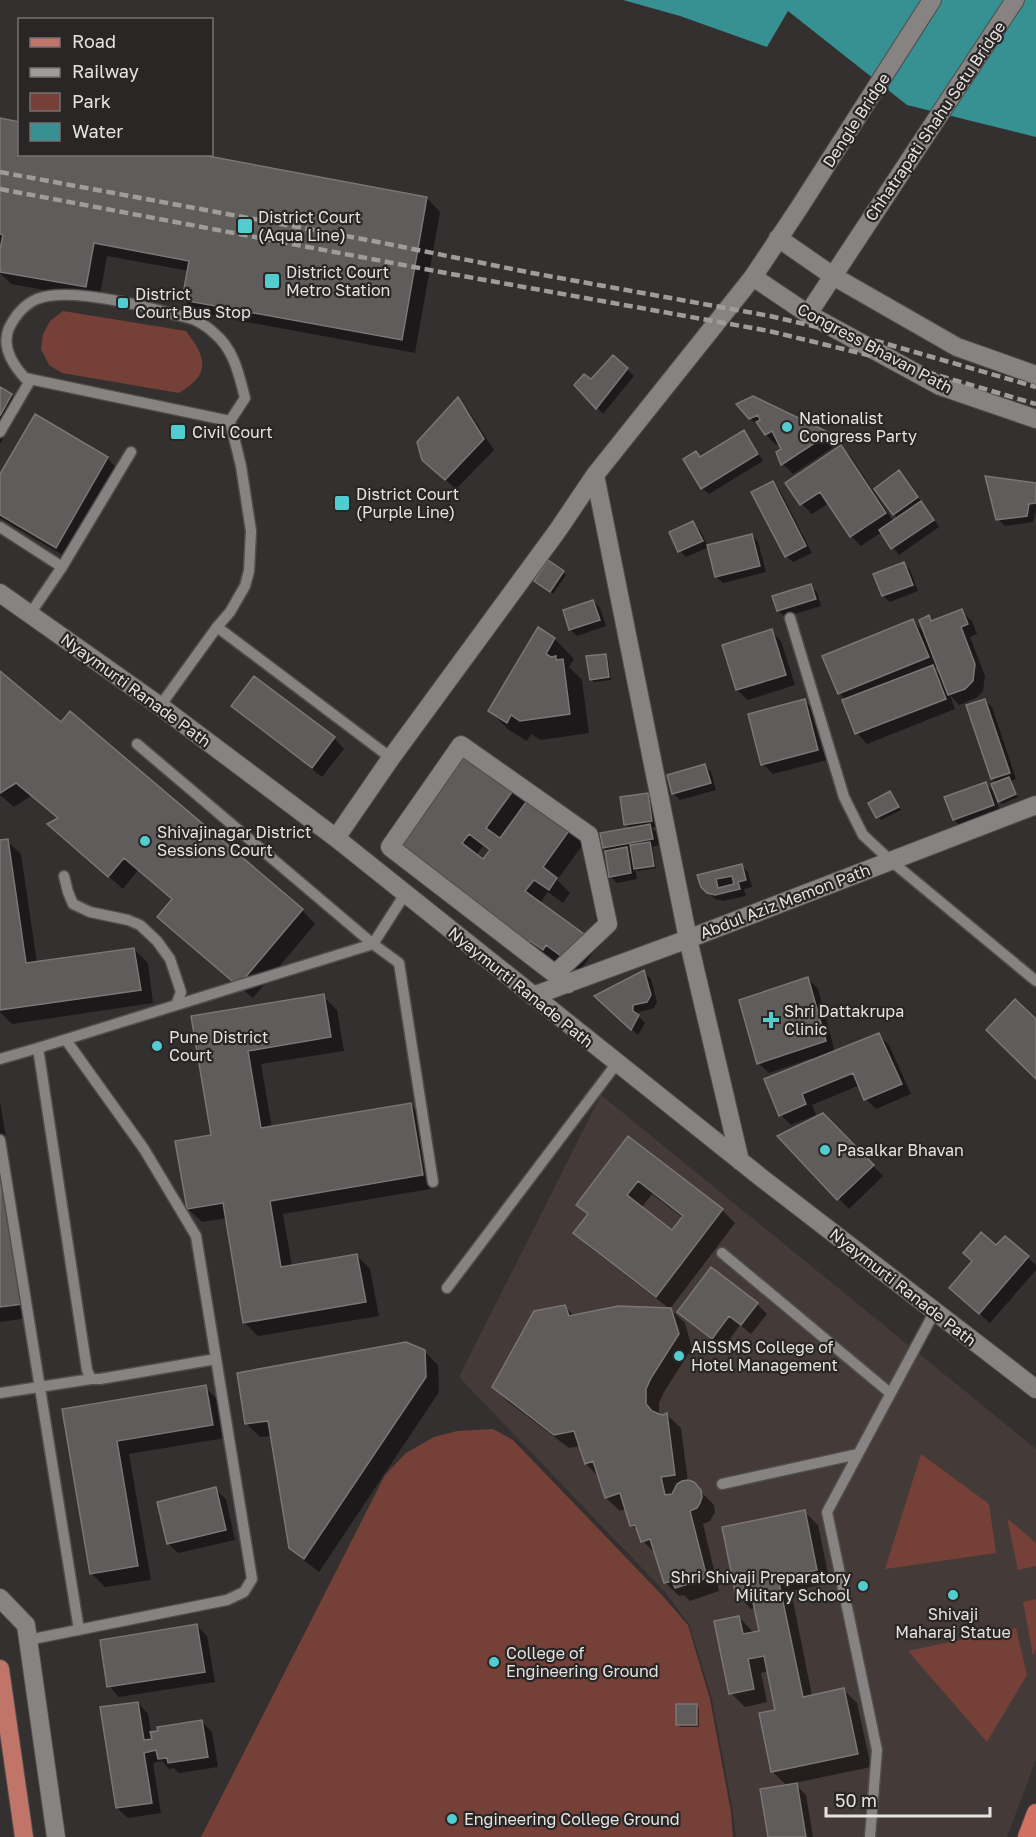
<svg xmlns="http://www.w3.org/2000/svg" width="1036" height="1837" font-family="'Golos Text',sans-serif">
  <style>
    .built { fill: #443a38 }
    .green { fill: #754037 }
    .water { fill: #379091 }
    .shadow { fill: #0007; fill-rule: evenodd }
    .building { fill: #605c5b; stroke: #7a7675; stroke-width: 1.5; fill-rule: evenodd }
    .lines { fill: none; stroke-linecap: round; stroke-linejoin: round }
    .service-casing { stroke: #504d4d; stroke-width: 13 }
    .minor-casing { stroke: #504d4d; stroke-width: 20 }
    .secondary-casing { stroke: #504d4d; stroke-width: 20 }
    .primary-casing { stroke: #504d4d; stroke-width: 20 }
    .trunk-casing { stroke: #504d4d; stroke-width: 20 }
    .service { stroke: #878382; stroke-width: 10 }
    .minor { stroke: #878382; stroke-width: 18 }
    .secondary { stroke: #878382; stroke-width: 18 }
    .primary { stroke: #c17568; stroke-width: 18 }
    .trunk { stroke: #d47060; stroke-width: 18 }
    .rail { stroke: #9f9d9c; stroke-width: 4.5; stroke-dasharray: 9 4.5; stroke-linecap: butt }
    .poi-dot { fill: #52cdcf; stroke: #2a2626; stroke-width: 2 }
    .labels { text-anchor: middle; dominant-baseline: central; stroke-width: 4.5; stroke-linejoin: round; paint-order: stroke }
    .street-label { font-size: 16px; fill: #e5e3e2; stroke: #2a2626 }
    .poi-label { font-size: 16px; fill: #e5e3e2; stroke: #2a2626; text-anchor: start }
  </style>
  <rect width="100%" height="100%" fill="#343030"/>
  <path class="built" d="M601 1095 1036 1449V1760L1007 1837H736L733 1812 712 1699 689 1624 664 1591 459 1377Z"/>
  <path class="green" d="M63 311 186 331C206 357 212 374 179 393L62 373 49 365 41 349 43 334 50 321Z
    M493 1429 513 1440 661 1594 688 1625 710 1699 731 1812 733 1837H201L385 1475 406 1453 434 1437 457 1431Z
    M921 1454 989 1504 996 1553 885 1569Z
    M1007 1518 1036 1543V1566L1018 1570Z
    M1036 1599V1649L1033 1655 1023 1602Z
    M1016 1628 1027 1675 987 1742 908 1651Z"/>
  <path class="water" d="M623 0H1036V137L907 105 788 11 767 47 680 16Z"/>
  <path class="shadow" d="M0 120 20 154 427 198 440 212 415 353 198 313 184 300 189 271 107 256 99 300 11 284 0 273 2 245H0Z
    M613 357 634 376 603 414 576 385 591 381Z
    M0 389 11 395 21 405 0 444Z
    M753 398 829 434 838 444 793 474 783 464V450L780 443 776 445 750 418Z
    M458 400 468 410 494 450 456 489 423 460Z
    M35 416 107 458 118 469 66 557 0 518V477Z
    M743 432 750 438 763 461 709 494 702 488 696 453 701 458Z
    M841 447 851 457 894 522 898 519 894 514 905 479 939 527 899 555 882 532 861 546 851 536 829 503 812 514 802 504Z
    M772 482 779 489 812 553 793 562 786 556Z
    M1036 485V510L1033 522 1005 526 998 519Z
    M693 523 700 530 708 547 752 535 758 542 766 572 723 583 716 577 709 547 686 557 680 551Z
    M548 563 566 575 553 594 539 584Z
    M904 564 910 570 918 591 890 602 883 596Z
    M810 586 817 592 821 606 785 617 778 610Z
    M593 601 600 608 606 626 577 636 570 629Z
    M961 611 972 621 977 634 970 637 985 676 983 691 976 698 959 705 950 695 955 709 867 744 857 733 846 700 839 693 913 621 926 634 929 617 933 622ZM938 667 942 677 934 668Z
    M539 629 555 639 574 659 569 667 582 680 589 733 541 740 531 734 527 741 509 730 490 711Z
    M771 631 781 641 795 685 748 700 737 690 723 646Z
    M605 655 608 658 611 680 594 682 591 680Z
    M0 673 61 724 302 910 315 924 253 998 173 931 159 917 173 900 138 870 123 889 49 825 59 819 31 796 14 807 0 795Z
    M805 701 815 711 827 760 773 774 763 764Z
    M985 701 992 707 1016 779 1011 781 1018 797 1002 804 995 796 1000 812 960 826 954 819 986 784 997 794V783L992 779Z
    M233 706 334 738 344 749 322 777 244 716Z
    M466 754 570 830 584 843 557 880 570 893 563 903 548 892 540 903 583 935 596 948 580 971 561 958 557 963 545 954 541 958 413 859ZM483 846 491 852 484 861 476 856Z
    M705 766 711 772 716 790 680 800 673 793Z
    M890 793 901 810 881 820 870 803Z
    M647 795 654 802 658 827 652 828 656 832 659 845 652 847 656 868 638 871 635 868 637 879 617 883 610 876 609 852 604 848 631 829 626 824Z
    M7 841 21 854 37 963 134 949 148 963 153 1003 12 1024 0 1012V842Z
    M741 865 748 872 752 887 744 889 746 896 723 901 715 899 702 886Z
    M644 972 651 979 657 1002 654 1008 639 1012V1017L645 1023 638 1035 603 1003Z
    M808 978 818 989 835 1052 878 1034 889 1045 911 1094 876 1109 866 1099 860 1085 812 1105 816 1115 791 1125 781 1115 813 1061 812 1058 769 1073 758 1063Z
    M323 996 337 1010 344 1051 261 1064 272 1128 411 1105 424 1119 436 1188 283 1214 292 1266 357 1256 370 1269 379 1316 258 1336 244 1322 227 1218 202 1222 188 1209 212 1136 192 1017Z
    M0 1101 35 1317 0 1322Z
    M823 1115 883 1176 849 1209 779 1136Z
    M629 1138 722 1210 735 1223 670 1309 685 1323 692 1348 664 1392 659 1403V1416L667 1415 681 1428 688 1482 693 1484 714 1505 715 1512 710 1521 703 1524 719 1591 690 1601 684 1595 679 1596 666 1583 657 1555 643 1541 640 1534 632 1525 626 1509 620 1511 606 1498 599 1477 586 1464 580 1446 569 1448 507 1401 494 1387 564 1306 575 1317 670 1309 589 1247 575 1233 588 1215 578 1205ZM652 1194 683 1218 672 1232 641 1208Z
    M1005 1238 1036 1265V1270L990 1323 961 1298Z
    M757 1304 767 1314 751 1334 740 1325 723 1348 689 1322 679 1312Z
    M424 1351 438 1365 439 1392 319 1572 305 1561 290 1547 272 1436 260 1437 247 1424Z
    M205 1387 219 1401 225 1438 129 1454 151 1580 105 1587 92 1574 64 1410Z
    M215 1489 226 1499 235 1540 178 1553 168 1543Z
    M805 1512 818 1525 830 1583 791 1591 812 1696 844 1690 857 1703 871 1767 794 1783 806 1795 813 1837H770L787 1786 772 1771 777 1711 769 1671 761 1673 767 1702 745 1707 731 1693 739 1617 752 1631 753 1634 760 1632 755 1608 751 1609 738 1595Z
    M197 1626 207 1636 215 1682 119 1697 109 1686Z
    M138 1703 148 1714 151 1733 201 1721 212 1732 218 1767 179 1773 174 1768 169 1769 162 1761 153 1763 161 1813 128 1818 117 1808Z
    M696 1705 699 1708V1727H680L677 1724Z"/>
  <path class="building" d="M0 118 20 122V154H197L427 197 402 340 182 300 189 261 94 243 86 287 0 272V249L3 235 0 234Z
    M613 355 628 368 596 409 574 385 584 374 591 379Z
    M0 387 12 394 0 416Z
    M753 396 830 433 781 465 776 452 781 449 772 431 765 435 756 422 760 420 758 415 749 419 736 404Z
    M458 397 484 439 445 480 422 460 417 442Z
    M35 414 108 457 56 548 0 515V474Z
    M744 430 758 454 701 489 683 459 696 451 700 457Z
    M841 445 886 513 850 537 820 492 800 505 785 483Z
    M899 470 918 497 893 515 874 489Z
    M985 476 1036 483V503L1029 504 1027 516 996 520Z
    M773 481 806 546 785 557 751 492Z
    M921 501 934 520 891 549 879 530Z
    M693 521 703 541 678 552 669 532Z
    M752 534 760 566 715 577 707 545Z
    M548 560 564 571 550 592 534 581Z
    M904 562 913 585 882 596 873 574Z
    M811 584 816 599 777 611 772 596Z
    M593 600 600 620 569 630 563 610Z
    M962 609 968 624 961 627 975 664 973 681 965 689 948 695 919 620 929 615 931 621Z
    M913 619 929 657 838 694 822 656Z
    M538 627 555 638 546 654 551 657 556 656V660L563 659 570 714 520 721 511 715 507 723 488 711Z
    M772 629 786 675 736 690 722 645Z
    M606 654 609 677 590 680 586 656Z
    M933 665 946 699 855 734 842 700Z
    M0 671 61 722 70 711 303 909 238 986 157 917 172 899 124 858 108 877 47 824 58 818 16 783 0 793Z
    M254 676 335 737 312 768 231 706Z
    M805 699 818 750 761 765 748 714Z
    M985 699 1010 773 991 779 966 705Z
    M466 752 515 788 486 828 500 838 529 798 571 828 543 867 557 878 549 890 534 880 525 891 584 934 565 959 546 945 543 950 530 941 527 945 397 846ZM469 834 490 850 483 859 462 843Z
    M705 764 711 783 672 794 667 775Z
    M1009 777 1016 794 998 802 991 784Z
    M986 782 994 805 953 820 944 797Z
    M890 791 899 807 876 818 868 803Z
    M648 793 652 821 624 825 620 797Z
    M650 824 653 839 603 848 600 833Z
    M8 839 26 963 134 948 141 990 0 1010V840Z
    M650 842 654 866 634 869 630 845Z
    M627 847 631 873 609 877 605 851Z
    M742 864 746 880 738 882 740 889 715 895 707 893 701 887 697 875ZM732 876 734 884 718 888 716 879Z
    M644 970 651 995 647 1002 633 1005V1011L639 1015 631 1030 594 996Z
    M808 977 826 1041 757 1064 739 1000Z
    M324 994 331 1037 248 1051 261 1128 411 1103 423 1175 270 1201 281 1267 357 1254 366 1302 243 1323 223 1203 187 1209 175 1141 211 1135 191 1016Z
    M1015 999 1036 1019V1079L986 1030Z
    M879 1033 902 1084 864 1100 853 1073 802 1094 806 1104 779 1116 764 1079Z
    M823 1113 874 1165 837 1200 777 1136Z
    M628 1136 723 1209 656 1297 573 1233 588 1214 576 1205ZM638 1181 683 1216 672 1230 627 1195Z
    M0 1167 22 1304 0 1307Z
    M981 1232 996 1245 1005 1236 1029 1256 979 1314 949 1288 972 1261 963 1253Z
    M711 1267 758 1303 741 1325 729 1316 712 1339 677 1312Z
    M565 1305 569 1316 618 1306 671 1308 679 1334 651 1378 646 1389V1404L652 1411 659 1414 663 1415 667 1413 675 1475 661 1477 665 1495 672 1494 677 1484 682 1481 688 1480 694 1482 701 1490 702 1497 700 1503 697 1508 690 1511 707 1578 675 1588 672 1581 664 1583 650 1539 641 1542 635 1525 630 1526 620 1493 605 1498 593 1461 585 1464 574 1431 554 1435 492 1387 534 1311Z
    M406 1342 425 1350 426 1377 304 1559 289 1548 268 1421 245 1424 237 1373Z
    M206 1385 213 1425 117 1441 138 1566 90 1574 62 1409Z
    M216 1487 226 1530 167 1544 157 1502Z
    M805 1510 817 1570 778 1578 803 1697 844 1688 858 1754 771 1772 759 1713 775 1710 764 1656 748 1659 754 1689 729 1694 714 1621 739 1616 743 1634 759 1631 751 1593 736 1596 722 1527Z
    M197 1624 205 1672 107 1687 100 1640Z
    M138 1702 144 1740 152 1739 150 1732 158 1731 157 1727 202 1720 208 1757 168 1763 167 1758 158 1759 156 1750 144 1753 152 1803 116 1808 100 1707Z
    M676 1704H697V1725H676Z
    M797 1783 806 1837H768L760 1789Z"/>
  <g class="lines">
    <defs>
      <path id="service" d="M0 432 31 379
        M0 527 62 567
        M30 614 62 567 131 452
        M790 618 844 797 863 835 891 861 1036 981
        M217 627 391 758
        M160 706 217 627 230 612 245 586 249 571 251 531 241 466 230 421 245 398C239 375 234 349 214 333 209 328 201 323 195 320 188 317 180 316 173 314 140 305 68 287 37 299 23 305 15 316 9 328 1 347 13 365 25 378L230 421
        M137 744 373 944 399 963 433 1182
        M64 876 68 892 73 904 90 912 128 920 140 925 157 941 170 959 181 992 176 1005
        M38 1048 87 1370 91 1379H100L216 1359
        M0 1059 38 1048 373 944 405 894
        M0 1140 79 1630
        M722 1253 890 1393
        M447 1288 617 1063
        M0 1393 91 1379
        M722 1484 858 1454
        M28 1640 227 1600 244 1592 252 1579 196 1236 144 1149 66 1040
        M870 1837 877 1750 827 1512 935 1311"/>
      <path id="minor" d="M595 475 688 939 740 1161
        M0 593 160 706 336 838 763 1179 1036 1389
        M336 838 391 758 558 530 595 475 753 277
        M556 973 608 924 589 835 461 745 390 847 568 984
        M533 996 688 939 1036 805
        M0 1598 26 1625 56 1837"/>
      <path id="secondary" d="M932 0 799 208 753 277 808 314 940 386 1036 419
        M778 238 833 276 957 347 1036 375
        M808 314 1015 0"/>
      <path id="primary" d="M0 1669 24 1837"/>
      <path id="trunk" d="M1027 1837 1036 1813"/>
    </defs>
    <use href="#service" class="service-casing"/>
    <use href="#minor" class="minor-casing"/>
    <use href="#secondary" class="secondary-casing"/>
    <use href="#primary" class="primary-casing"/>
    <use href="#trunk" class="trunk-casing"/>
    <use href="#service" class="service"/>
    <use href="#minor" class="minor"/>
    <use href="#secondary" class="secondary"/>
    <use href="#primary" class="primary"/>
    <use href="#trunk" class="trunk"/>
    <path class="rail" d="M0 172 373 241 532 273 770 316 873 340 1036 387
      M0 189 446 273 769 331 872 356 1036 404"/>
  </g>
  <g class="poi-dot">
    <rect x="237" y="218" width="16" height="16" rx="3"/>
    <rect x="264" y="273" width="16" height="16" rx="3"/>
    <rect x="117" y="297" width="12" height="12" rx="3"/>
    <circle cx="787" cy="427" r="6"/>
    <rect x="170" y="424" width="16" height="16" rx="3"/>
    <rect x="334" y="495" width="16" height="16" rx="3"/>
    <circle cx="145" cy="841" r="6"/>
    <path d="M768 1011h6v6h6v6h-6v6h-6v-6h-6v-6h6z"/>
    <circle cx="157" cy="1046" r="6"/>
    <circle cx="825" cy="1150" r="6"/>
    <circle cx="679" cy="1356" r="6"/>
    <circle cx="863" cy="1586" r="6"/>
    <circle cx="953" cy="1595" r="6"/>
    <circle cx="494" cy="1662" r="6"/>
    <circle cx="452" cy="1819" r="6"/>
  </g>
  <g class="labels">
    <g class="street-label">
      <text transform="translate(856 120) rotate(-57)">Dengle Bridge</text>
      <text transform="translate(935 121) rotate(-56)">Chhatrapati Shahu Setu Bridge</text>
      <text transform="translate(875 348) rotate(28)">Congress Bhavan Path</text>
      <text transform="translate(136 690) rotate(36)">Nyaymurti Ranade Path</text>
      <text transform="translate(785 901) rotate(-21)">Abdul Aziz Memon Path</text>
      <text transform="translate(521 987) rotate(39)">Nyaymurti Ranade Path</text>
      <text transform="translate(903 1287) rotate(38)">Nyaymurti Ranade Path</text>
    </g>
    <g class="poi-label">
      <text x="258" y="217">District Court<tspan x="258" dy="18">(Aqua Line)</tspan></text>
      <text x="286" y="272">District Court<tspan x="286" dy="18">Metro Station</tspan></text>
      <text x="135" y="294">District<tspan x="135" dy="18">Court Bus Stop</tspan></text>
      <text x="799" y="418">Nationalist<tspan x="799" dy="18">Congress Party</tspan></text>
      <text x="192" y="432">Civil Court</text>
      <text x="356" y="494">District Court<tspan x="356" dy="18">(Purple Line)</tspan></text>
      <text x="157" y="832">Shivajinagar District<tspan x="157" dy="18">Sessions Court</tspan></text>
      <text x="784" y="1011">Shri Dattakrupa<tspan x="784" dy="18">Clinic</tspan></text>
      <text x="169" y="1037">Pune District<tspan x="169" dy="18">Court</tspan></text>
      <text x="837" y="1150">Pasalkar Bhavan</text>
      <text x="691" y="1347">AISSMS College of<tspan x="691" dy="18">Hotel Management</tspan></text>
      <text x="851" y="1577" text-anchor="end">Shri Shivaji Preparatory<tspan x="851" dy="18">Military School</tspan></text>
      <text x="953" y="1614" text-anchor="middle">Shivaji<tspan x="953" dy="18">Maharaj Statue</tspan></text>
      <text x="506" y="1653">College of<tspan x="506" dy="18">Engineering Ground</tspan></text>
      <text x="464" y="1819">Engineering College Ground</text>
    </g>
  </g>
  <rect x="18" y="18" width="195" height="138" fill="#2a2626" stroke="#757271" stroke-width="1.5"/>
  <rect x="30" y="38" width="30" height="9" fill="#c17568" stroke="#757271" stroke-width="1.5"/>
  <text x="72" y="48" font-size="18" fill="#e5e3e2">Road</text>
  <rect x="30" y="68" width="30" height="9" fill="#9f9d9c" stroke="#757271" stroke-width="1.5"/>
  <text x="72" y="78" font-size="18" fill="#e5e3e2">Railway</text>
  <rect x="30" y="93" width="30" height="18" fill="#754037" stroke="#757271" stroke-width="1.5"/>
  <text x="72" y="108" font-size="18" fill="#e5e3e2">Park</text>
  <rect x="30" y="123" width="30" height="18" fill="#379091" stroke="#757271" stroke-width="1.5"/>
  <text x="72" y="138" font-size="18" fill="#e5e3e2">Water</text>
  <path d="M826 1807v9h164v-9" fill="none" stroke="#e5e3e2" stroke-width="3"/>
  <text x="835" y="1807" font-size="18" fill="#e5e3e2" stroke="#2a2626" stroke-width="4.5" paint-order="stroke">50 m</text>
</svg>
